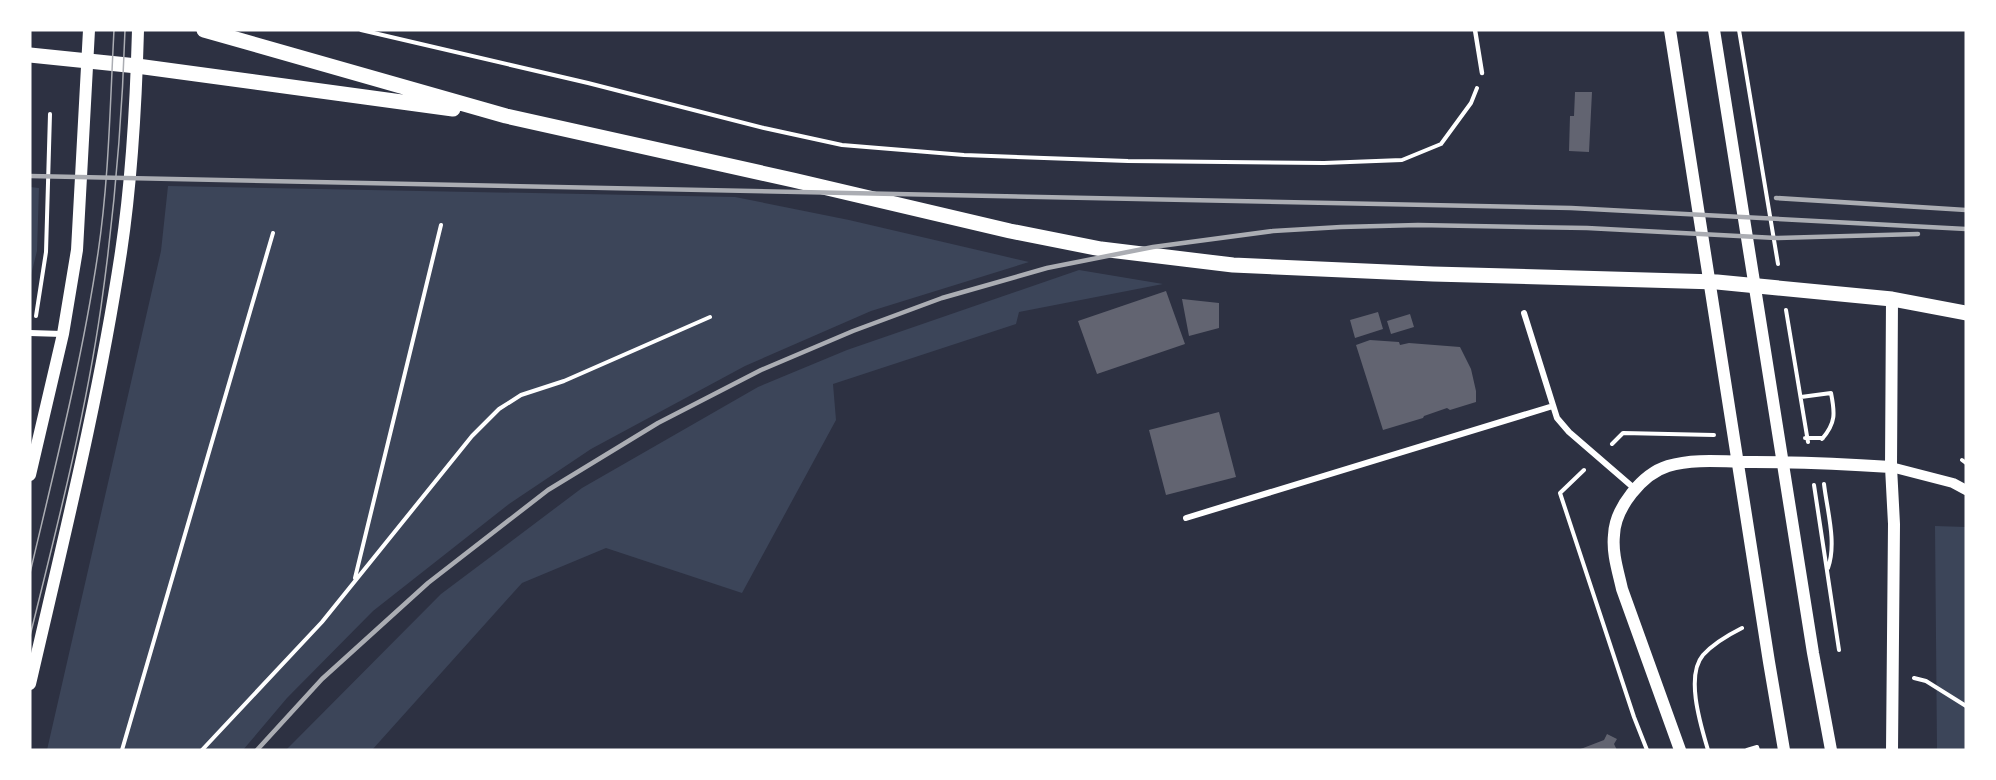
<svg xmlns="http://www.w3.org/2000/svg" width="1996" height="780" font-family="'Source Sans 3',sans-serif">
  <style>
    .green { fill: #3c4559 }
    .building { fill: #626471 }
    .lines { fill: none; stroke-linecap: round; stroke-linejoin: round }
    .path { stroke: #fff; stroke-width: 4 }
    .service { stroke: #fff; stroke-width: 4.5 }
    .minor { stroke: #fff; stroke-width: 6 }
    .tertiary { stroke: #fff; stroke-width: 10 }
    .secondary { stroke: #fff; stroke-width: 12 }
    .primary { stroke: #fff; stroke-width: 15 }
    .tram { stroke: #abadb3; stroke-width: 1.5 }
    .rail { stroke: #abadb3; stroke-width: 4.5 }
  </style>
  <rect width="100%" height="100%" fill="#2d3142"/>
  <path class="green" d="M168 186 735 197 849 220 1029 262 871 311 745 366 591 449 509 504 373 611 287 698 243 750H47L161 251Z
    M30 187 39 188 37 251 30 279Z
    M1079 270 1163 284 1019 312 1016 324 833 384 836 420 742 593 606 548 522 583 372 750H286L441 594 582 488 758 387 847 350Z
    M1935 526 1966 527V750H1937Z"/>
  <path class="building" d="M1575 92H1592L1589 152 1569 151 1570 116H1574Z
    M1166 291 1185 344 1097 374 1078 321Z
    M1182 299 1219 303V328L1189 336Z
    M1378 312 1383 329 1355 338 1350 320Z
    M1410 314 1414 327 1391 334 1387 321Z
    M1370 340 1399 342 1400 345 1409 343 1460 347 1471 369 1476 391V402L1450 410 1447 408 1424 416 1423 418 1383 430 1356 345Z
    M1219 412 1236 477 1166 495 1149 430Z
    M1607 734 1617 739 1614 744 1617 750H1578L1604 740Z"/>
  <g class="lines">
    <path class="path" d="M361 30 588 83 764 128 842 145 964 155 1128 161 1324 163 1402 160 1441 144 1471 103 1477 88
      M1739 30 1778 264
      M1786 310 1808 442
      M36 316 46 252 50 114
      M1801 397 1831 393C1835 413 1836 423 1822 439
      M1805 438H1823
      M1612 444 1623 433 1714 435
      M1962 460 1966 463
      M1584 470 1560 493 1634 717 1647 750
      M1824 484C1827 510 1837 543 1828 568
      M1814 485 1839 650
      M355 578 441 225
      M1914 678 1926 681 1966 706
      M122 750 273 233
      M202 750 322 622 472 436 499 409 521 395 564 381 710 317
      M1708 750C1701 726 1685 676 1703 655 1714 643 1728 635 1742 628
      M1747 750 1757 747 1758 750"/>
    <path class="service" d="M1475 30 1482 73"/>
    <path class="minor" d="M1524 313 1557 418 1569 432 1635 489
      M30 333 62 334
      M1186 518 1553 406"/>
    <path class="tertiary" d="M1891 467 1953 483 1966 490"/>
    <path class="secondary" d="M1670 30 1769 662 1784 750
      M1714 30 1813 653 1831 750
      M30 475 63 334 77 250 89 30
      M30 684C63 541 99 398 121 252 132 179 136 104 138 30
      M1680 750 1622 589C1618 571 1612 553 1614 535 1615 508 1642 474 1668 466 1695 458 1726 462 1754 462 1800 462 1845 464 1891 467
      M1892 750 1894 524 1891 467 1892 299"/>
    <path class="primary" d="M204 30 506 116 793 180 1010 231 1101 249 1233 265 1433 274 1717 282 1892 299 1966 313
      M30 55 137 66 453 109"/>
    <path class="tram" d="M30 573C55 467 82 361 98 253 109 179 110 104 114 30
      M30 636C57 527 85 418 101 307 114 215 122 123 125 30"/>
    <path class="rail" d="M30 176 1571 208 1966 229
      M1776 198 1966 210
      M257 750 322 679 428 583 548 490 658 423 761 370 853 331 942 298 1047 268 1153 247 1273 231 1341 227 1418 225 1587 228 1776 238 1918 234"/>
  </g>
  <rect width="1996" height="780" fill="none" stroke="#ffffff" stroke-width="63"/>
</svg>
